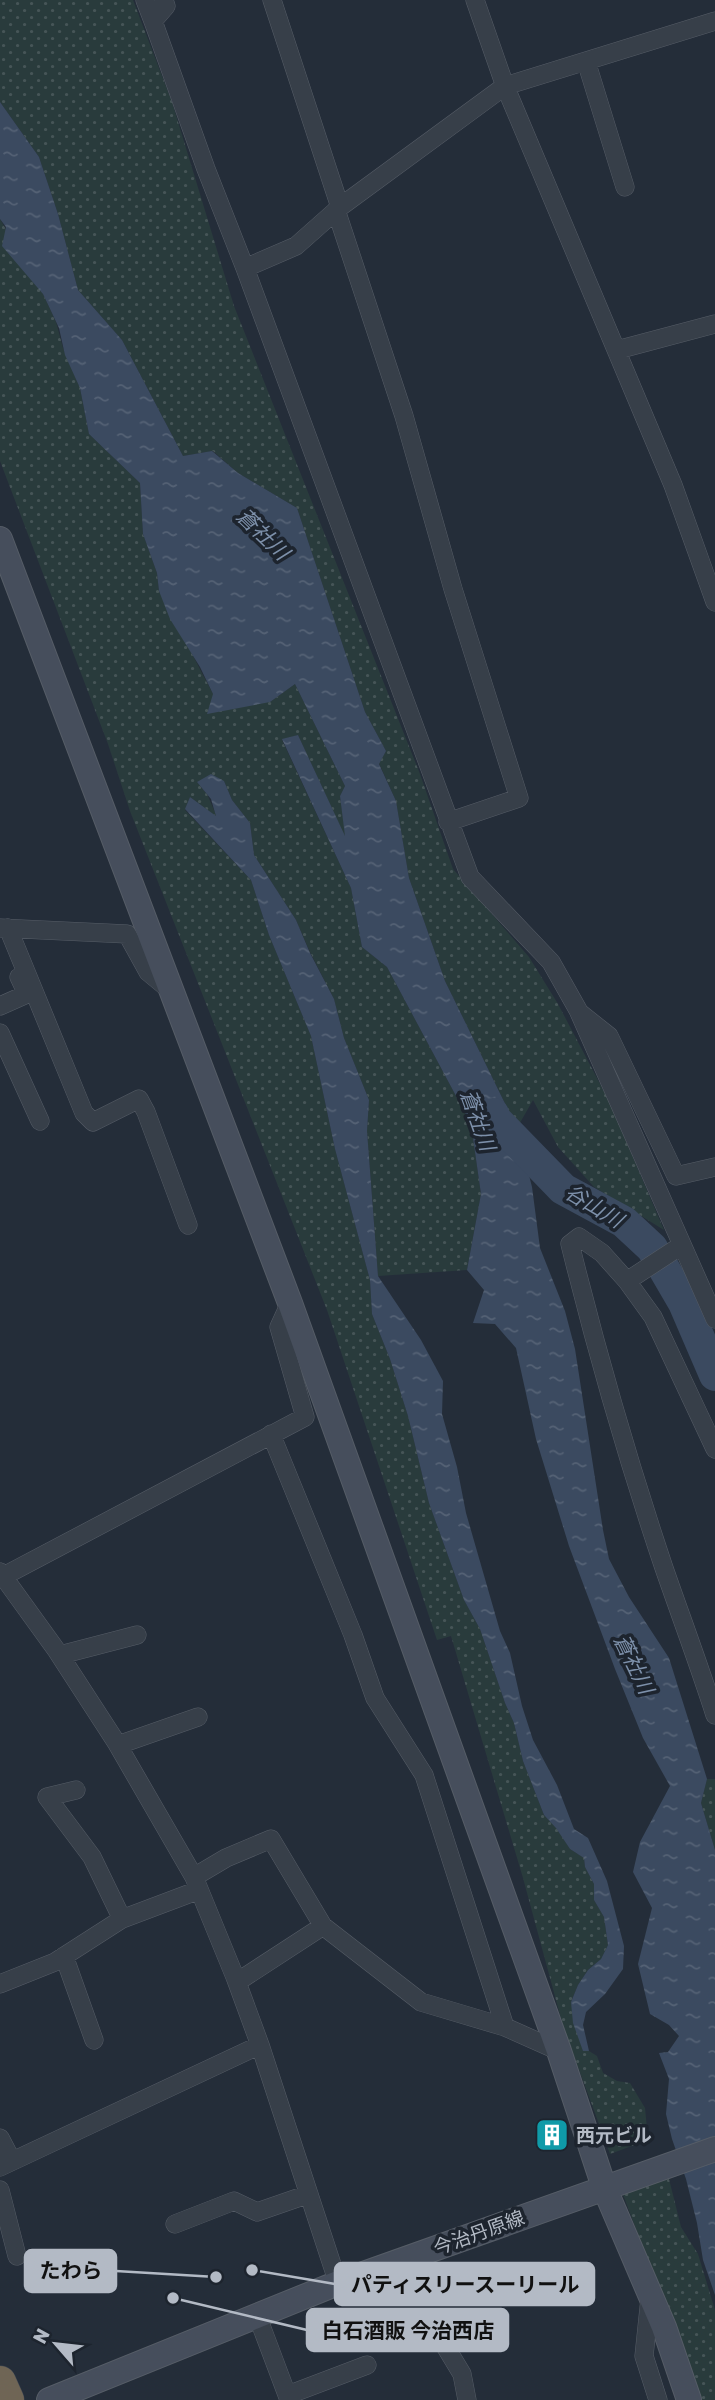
<svg xmlns="http://www.w3.org/2000/svg" width="715" height="2400" font-family="Rubik,'Noto Sans JP',sans-serif">
  <style>
    .green { fill: url(#green-dots) }
    .water { fill: url(#water-ripples) }
    .lines { fill: none; stroke-linecap: round; stroke-linejoin: round }
    .river { stroke: #3b4a60; stroke-width: 32 }
    .street-casing { stroke: #565d67; stroke-width: 19 }
    .secondary-casing { stroke: #565d67; stroke-width: 26 }
    .highway-casing { stroke: #434a54; stroke-width: 33 }
    .street { stroke: #373f49; stroke-width: 18 }
    .secondary { stroke: #464e5c; stroke-width: 24 }
    .highway { stroke: #6f6555; stroke-width: 32 }
    .labels { text-anchor: middle; dominant-baseline: central; stroke-width: 7; stroke-linejoin: round; paint-order: stroke }
    .poi-label { font-size: 19px; font-weight: bold; fill: #b3bac5; stroke: #1d242e; text-anchor: start }
    .street-label { font-size: 19px; fill: #b3bac5; stroke: #1d242e }
    .water-label { font-size: 21px; font-style: italic; fill: #7d90aa; stroke: #1d242e }
    .leader { fill: none; stroke: #b3bac5; stroke-width: 2.5 }
    .callout-dot { fill: #b3bac5; stroke: #1d242e; stroke-width: 2.5 }
    .callout { fill: #b3bac5; stroke: #b3bac5; stroke-width: 2.5 }
    .callout-label { font-size: 21px; text-anchor: middle; font-weight: bold; fill: #111 }
  </style>
  <defs>
    <pattern id="green-dots" width="8" height="8" patternUnits="userSpaceOnUse" patternTransform="scale(1.75)"><rect width="8" height="8" fill="#293b3c"/><path d="M2 2h.1M6 6h.1" fill="none" stroke="#465557" stroke-width="1.8" stroke-linecap="round"/></pattern>
    <pattern id="water-ripples" width="26" height="14" patternUnits="userSpaceOnUse" patternTransform="scale(1.75)"><rect width="26" height="14" fill="#3b4a60"/><path d="M2 4q2-2 4 0t4 0M15 11q2-2 4 0t4 0" fill="none" stroke="#556275"/></pattern>
  </defs>
  <rect width="100%" height="100%" fill="#242d39"/>
  <path class="green" d="M0 0H133L172 102 234 306 420 774 453 869 529 957 558 1004 608 1099 664 1230 594 1187 558 1147 533 1100 517 1128 445 981 409 878 396 801 379 763 386 751 365 712 297 508 238 473 213 451 183 456 122 340 78 290 58 214 39 157 0 102Z
    M0 219 43 294 56 322 63 348 80 388 89 434 140 483 143 534 157 573 159 591 213 694 270 702 295 684 345 786 340 796 346 839 298 735 282 740 351 888 362 947 387 967 471 1124 481 1194 467 1270 378 1276 367 1131 369 1100 344 1038 334 999 310 952 296 920 254 855 250 823 232 800 224 781 197 782 207 794 217 817 190 797 185 810 251 880 269 935 311 1036 335 1149 370 1280 372 1314 390 1359 408 1416 429 1503 464 1600 480 1629 505 1703 514 1723 523 1761 544 1815 556 1827 570 1849 584 1858 585 1867 594 1884V1900L604 1917 608 1945 601 1959 588 1970 578 1985 571 2002 583 2051H589L597 2056 603 2073 617 2081 630 2083 645 2108 648 2140 610 2154 563 2026 523 1878 451 1636 437 1640 327 1310 130 811 108 744 0 461Z
    M707 1779H715V1850L701 1803Z
    M668 2175 681 2227 698 2254 715 2310V2400H700L621 2189Z"/>
  <path class="water" d="M0 102 39 157 58 214 78 290 122 340 183 456 212 451 238 473 297 508 365 712 386 751 379 764 396 801 409 878 445 981 517 1128 532 1187 540 1248 565 1311 575 1349 603 1530 609 1559 629 1597 669 1658 707 1779 701 1803 715 1850V2295L703 2260 697 2223 686 2179 672 2139 666 2114 669 2079 659 2053 668 2052 679 2036 669 2025 650 2014 638 1964 652 1908 633 1872 640 1842 670 1786 643 1738 615 1669 569 1546 536 1439 516 1348 495 1324 473 1323 484 1290 467 1270 481 1194 471 1124 387 967 362 947 351 888 282 739 298 735 345 836 340 796 345 786 295 684 270 702 207 714 213 694 200 667 170 619 159 591 157 573 143 534 140 483 89 434 80 388 65 355 59 328 43 294 2 246 6 227 0 219Z
    M211 774 224 781 232 800 250 823 254 855 296 920 310 953 334 999 344 1038 369 1100 367 1131 378 1276 421 1340 443 1381 442 1414 457 1467 466 1513 500 1631 510 1653 522 1706 533 1740 557 1785 574 1829 588 1838 607 1881 624 1946 623 1969 605 1994 586 2012 583 2025 589 2051H583L573 2023 571 2002 578 1985 588 1970 601 1959 608 1945 604 1917 594 1900V1884L585 1867 584 1858 570 1849 556 1828 544 1815 523 1761 514 1723 505 1703 480 1629 464 1600 429 1503 408 1416 390 1359 372 1314 370 1280 335 1149 311 1036 269 935 251 880 185 809 190 797 216 816 211 799 197 782Z"/>
  <g class="lines">
    <path class="river" d="M493 1114 496 1120 563 1189 624 1222 652 1248 684 1303 715 1375"/>
    <defs>
      <path id="street" d="M145 0 153 21
        M164 0 166 6 153 21 206 169 245 268 470 877 551 962 578 1010 715 1319
        M272 0 340 207
        M475 0 505 86 673 485 715 602
        M586 61 625 187
        M336 210 404 416 453 589 519 798 448 822
        M245 268 296 246 340 207 505 86 715 21
        M617 350 715 324
        M0 928 127 934 148 972 171 991
        M8 928 84 1113 93 1122 139 1099 146 1112 188 1225
        M0 1006 27 994 19 977
        M580 1013 609 1036 676 1176 715 1167
        M0 1033 40 1121
        M627 1281 682 1245
        M271 1434 353 1635 375 1698 424 1775 505 2027
        M715 1449 653 1317 627 1281 602 1253 579 1237 570 1244C597 1353 628 1461 664 1568 681 1617 699 1665 715 1715
        M0 1572 57 1651 116 1742 194 1877 235 1977 260 2045 338 2283
        M0 1578 305 1417 279 1327 290 1303
        M60 1655 137 1635
        M118 1745 198 1717
        M76 1790 47 1797 92 1857 122 1919
        M194 1877 226 1858 271 1839 323 1926 421 2002 505 2027 559 2051
        M64 1956 94 2040
        M237 1982 323 1926
        M0 1984 55 1962 122 1919 199 1890
        M0 2138 12 2161
        M0 2167 260 2045
        M0 2190 17 2256
        M175 2224 234 2201 257 2212 309 2194
        M650 2298 644 2356 658 2400
        M257 2315 289 2400
        M433 2326 462 2374 467 2400
        M288 2395 367 2365"/>
      <path id="secondary" d="M0 539 290 1303 559 2051 604 2187 664 2327 689 2400
        M49 2400 338 2283 715 2149"/>
      <path id="highway" d="M0 2382 8 2400"/>
    </defs>
    <use href="#street" class="street-casing"/>
    <use href="#secondary" class="secondary-casing"/>
    <use href="#highway" class="highway-casing"/>
    <use href="#street" class="street"/>
    <use href="#secondary" class="secondary"/>
    <use href="#highway" class="highway"/>
  </g>
  <defs>
    <symbol id="building-square" viewBox="-11 -11 22 22"><rect x="-9" y="-9" width="18" height="18" rx="4" fill="#0f9aa8" stroke="#1d242e"/><path d="M-4-6H4V6H1V3H-1V6H-4ZM-2.5-4.3h1.7v1.8h-1.7ZM.8-4.3h1.7v1.8H.8ZM-2.5-1h1.7V.8h-1.7ZM.8-1h1.7V.8H.8Z" fill="#fff"/></symbol>
  </defs>
  <g fill-rule="evenodd">
    <use href="#building-square" x="533" y="2116" width="38" height="38"/>
  </g>
  <g class="labels">
    <g class="poi-label">
      <text x="576" y="2135">西元ビル</text>
    </g>
    <g class="street-label">
      <text transform="translate(479 2233) rotate(-20)">今治丹原線</text>
    </g>
    <g class="water-label">
      <text transform="translate(263 534) rotate(44)">蒼社川</text>
      <text transform="translate(478 1120) rotate(70)">蒼社川</text>
      <text transform="translate(594 1206) rotate(31)">谷山川</text>
      <text transform="translate(634 1664) rotate(64)">蒼社川</text>
    </g>
  </g>
  <path class="leader" d="M216 2277L116 2271M252 2270L335 2284M173 2298L307 2330"/>
  <g class="callout-dot">
    <circle cx="216" cy="2277" r="7"/>
    <circle cx="252" cy="2270" r="7"/>
    <circle cx="173" cy="2298" r="7"/>
  </g>
  <g class="callout">
    <rect x="25" y="2250" width="91" height="42" rx="7"/>
    <rect x="335" y="2263" width="259" height="42" rx="7"/>
    <rect x="307" y="2309" width="201" height="42" rx="7"/>
  </g>
  <g class="callout-label">
    <text x="71" y="2278">たわら</text>
    <text x="465" y="2292">パティスリースーリール</text>
    <text x="408" y="2338">白石酒販 今治西店</text>
  </g>
  <g transform="translate(56 2344) rotate(298)" stroke="#1d242e" stroke-width="5" paint-order="stroke">
  <path d="M0-5L12 26L0 18L-12 26Z" fill="#b3bac5"/>
  <text y="-10" font-size="19" font-weight="bold" text-anchor="middle" fill="#b3bac5">N</text>
  </g>
</svg>
